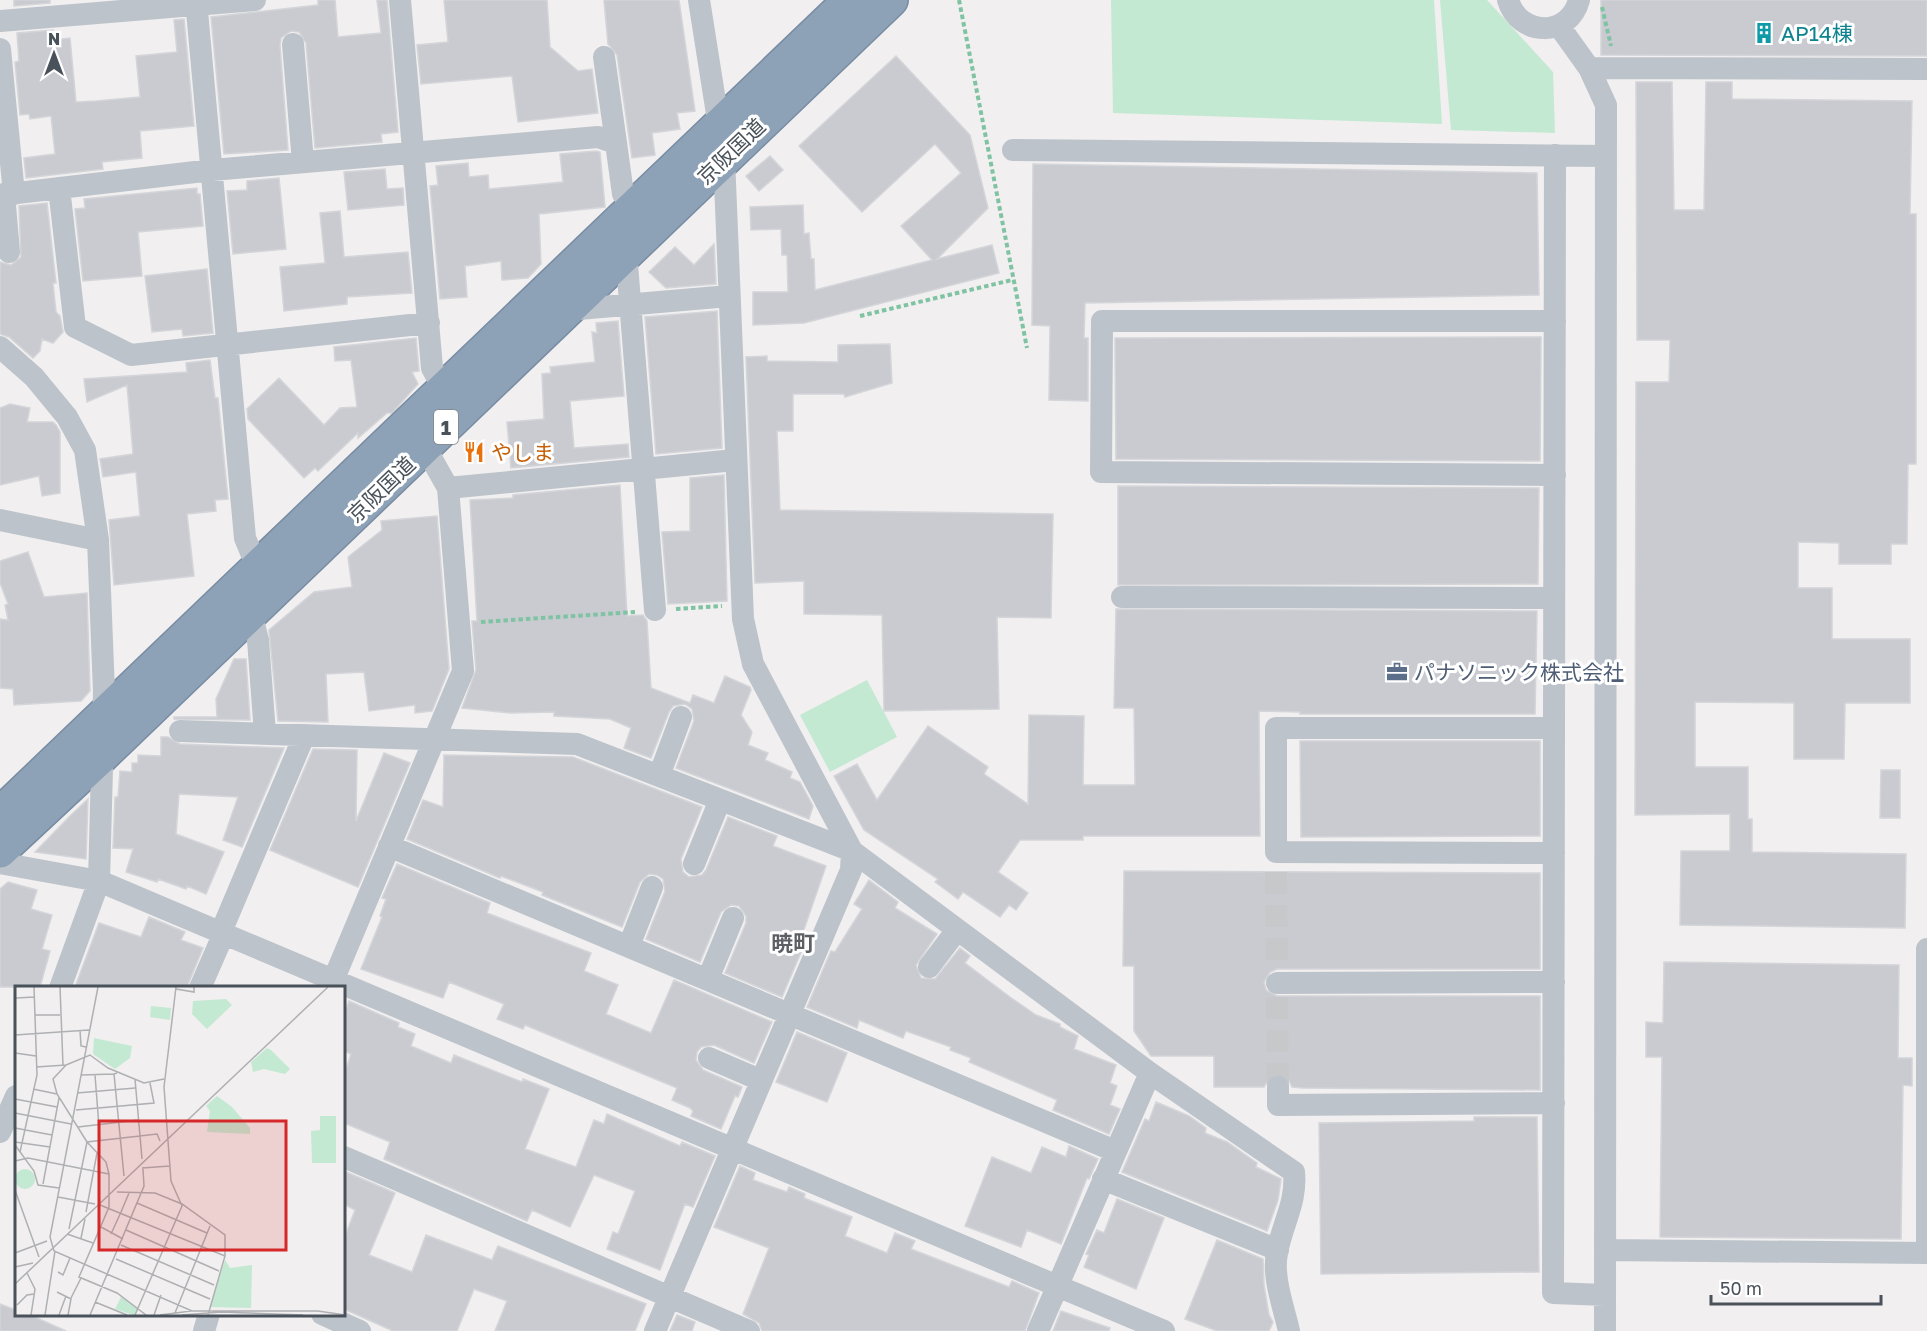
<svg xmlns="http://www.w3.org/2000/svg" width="1927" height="1331" font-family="'Golos Text','Noto Sans JP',sans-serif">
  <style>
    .green { fill: #c3e9d2 }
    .building { fill: #c9cbd1; stroke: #d4d5d9; stroke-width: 1.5 }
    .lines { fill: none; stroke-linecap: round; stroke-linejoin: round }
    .minor-tunnel { stroke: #c7c8ca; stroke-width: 22; stroke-dasharray: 22 11; stroke-linecap: butt }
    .highway-casing { stroke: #788ca3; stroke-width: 36 }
    .path { stroke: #7fc3a3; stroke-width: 4; stroke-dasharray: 4.5 3; stroke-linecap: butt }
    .minor { stroke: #bcc3ca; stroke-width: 22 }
    .highway { stroke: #8da1b7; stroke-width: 33 }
    .labels { text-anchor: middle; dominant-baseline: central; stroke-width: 6; stroke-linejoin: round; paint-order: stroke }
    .shield { fill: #fff; stroke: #80868c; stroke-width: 1.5 }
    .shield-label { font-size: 20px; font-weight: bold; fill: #49525a }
    .culture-label { font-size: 21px; fill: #0d838f; stroke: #fff; text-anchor: start }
    .street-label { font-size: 21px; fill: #49525a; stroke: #fff }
    .food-label { font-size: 21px; fill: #c56008; stroke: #fff; text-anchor: start }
    .service-label { font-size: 21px; fill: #4e5e75; stroke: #fff; text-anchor: start }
    .neighbourhood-label { font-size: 22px; font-weight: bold; fill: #5c5f63; stroke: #fff }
    .inset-road { fill: none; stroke: #aeb0b3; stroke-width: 1.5 }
    .view { fill: #d62828; fill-opacity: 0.15; stroke: #d62828; stroke-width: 3 }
    .inset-edge { fill: none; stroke: #49525a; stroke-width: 3 }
  </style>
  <rect width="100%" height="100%" fill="#f1efef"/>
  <path class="green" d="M1111 0H1434L1442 124 1113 113Z
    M1440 0H1487L1553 72 1555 133 1451 130Z
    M867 680 897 737 830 772 800 715Z"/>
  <path class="building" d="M14 0H50V3L14 6Z
    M318 0H335L338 37 381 33 377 0H387L398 132 381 134 382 142 315 148 306 43 299 32 291 31 281 38 280 45 288 150 224 154 211 17 318 5Z
    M444 0H547L550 47 578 71 592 69 598 113 518 122 512 76 421 84 417 45 448 42Z
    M604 0H679L695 111 677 113 680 129 652 133 655 155 632 158 617 55 608 44Z
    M1601 0H1927V56L1601 55Z
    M184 19 194 126 140 131 142 158 102 162 103 169 26 178 24 158 55 154 51 116 30 119 29 114 20 115 15 62 19 61 17 33 53 30 54 40 70 38 76 102 96 101 140 97 136 56 177 52 174 20Z
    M896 56 970 135 988 208 937 259 992 245 999 273 804 323 753 325V292H788L787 255H782L781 229 751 230 750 207 803 205 804 234 809 233 811 259H814L815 290 932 260 901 226 961 173 935 144 862 212 799 146Z
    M1636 82H1672L1674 210H1704L1706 82H1732V99L1912 101 1910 214H1916V464H1908L1907 544H1891V564H1839V543L1798 542V588H1832V639H1910V703H1845L1844 759H1794V703L1695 702V767H1748V819H1752V852L1906 854 1905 928 1680 925 1681 851H1730V814L1635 815 1636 382H1669L1670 340H1637Z
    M596 151 600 152 605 207 539 214 541 264 528 278 502 280 501 261 465 266 467 297 440 299 430 186 438 185 436 166 468 163 469 177 488 175 489 189 563 182 560 154Z
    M770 156 783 170 759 191 746 176Z
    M1033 164 1537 173 1539 295 1085 303 1084 338H1088V401L1049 400 1050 326 1032 325Z
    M385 169 387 189 403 188 404 205 348 210 344 172Z
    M279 178 286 249 233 254 227 191 247 190V181Z
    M197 188V194H200L203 226 138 232 142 276 83 281 75 209 85 208 84 199Z
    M47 203 56 283H53L56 312 60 316 63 332 53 343 42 339 40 351 33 358 9 337 0 334V262L11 265 21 257 19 206Z
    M340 211 344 257 408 252 412 293 347 297V304L284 311 280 267 325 263 320 213Z
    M714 244 716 284 666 288 649 272 675 247 694 265Z
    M207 269 213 333 183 336 182 329 152 332 145 276Z
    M717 311 722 448 656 454 645 317Z
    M618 321 624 396 570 401 574 448 628 444 629 457 511 468 507 422 544 419 542 374 551 373 550 367 595 362 592 332 597 333 596 323Z
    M1541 337 1540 461 1116 459 1115 338Z
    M416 338 419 371 412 372 418 384 392 413H387L358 438V433L318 471 315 468 304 478 248 419 247 409 279 378 324 425 340 408 357 407 351 360 335 361 334 347Z
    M890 344 892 383 845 397 844 394H793V431H777L780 510 1053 514 1051 618 997 617 999 709 884 711 882 615 804 614V581L755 583 746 357 767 356V361L838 362V345Z
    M210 360 215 398H218L228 499 215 500 216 511 187 514 194 576 114 585 109 520 140 516 136 472 103 477 100 459 133 454 127 385 87 402 84 379 187 372 186 363Z
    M10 404 30 408 27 422H53L56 425 60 432V493L42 496 39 476 0 485V408Z
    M724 475 727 601 668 604 662 532 690 531V478Z
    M620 485 627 616 643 615 647 621 651 688 690 703 693 695 714 703 725 676 750 687 751 690 741 715 752 732 748 745 768 753 765 760 792 772 790 778 800 782 813 806 809 819 676 768 694 721 692 709 685 704 673 706 669 712 651 758 624 748 631 728 610 719 554 716V712L511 713 462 708 476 670 472 621H477L470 500 513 498V495Z
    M1118 486 1539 488 1538 584 1118 585Z
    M437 516 449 669 432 711 415 713V705L369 711 364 672 326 674 328 722 278 721 269 630 314 592 352 587 348 557 382 530 381 521Z
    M28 552 44 597 87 593 90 691 81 701 14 705 13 689 0 688V619L8 620 5 605 8 604 0 583V561Z
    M1116 609 1537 611 1535 714H1300V712L1259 711 1260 836H1083V840H1020L998 872 1028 893 1016 910 1009 905 1000 917 963 892 958 899 935 882 938 879 864 830 834 776 857 764 877 800 928 726 988 767 984 774 1028 804 1029 715 1084 716 1083 785H1135L1134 708H1114Z
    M234 659H246L250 720 174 719V717H217L216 699Z
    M161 737H168L180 744 284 748 242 847 223 840 238 797 179 794 176 834 224 852 206 894 187 886 186 889 158 879 157 882 126 872 133 849 113 848 115 797H118L120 771 132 772V763H138V755L161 756Z
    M1300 741H1540V836L1301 837Z
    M313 749 357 750 356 821 384 753 410 763 358 887 270 850Z
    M444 755 573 757 702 807 681 859 683 872 689 877 702 875 706 870 728 817 777 836 773 846 826 866 800 941 805 943 782 997 725 973 746 923V916L739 906 731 905 721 912 700 962 646 939 665 891 663 879 657 875 649 874 640 882 622 927 542 895 543 892 501 876 500 878 407 839 423 800 443 807Z
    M1881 770H1900V818H1880Z
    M88 799 86 859 35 852 70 816Z
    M397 864 490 903 487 913 591 953 584 971 618 985 606 1014 651 1033 674 980 772 1022 754 1063 714 1045 701 1047 697 1052 696 1060 703 1070 742 1087 738 1097 735 1096 721 1129 691 1116 693 1111 690 1108 672 1100 677 1088 525 1025 523 1029 497 1019 504 1004 449 982 443 998 361 969 382 917 380 916 386 899 382 898Z
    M1124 871 1540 873V969H1277L1270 972 1264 982 1266 990 1277 996H1540V1090L1303 1088 1292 1087 1289 1080 1279 1074 1271 1076 1264 1087H1214V1056H1151L1134 1031V966H1123Z
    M869 880 898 902 895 908 937 934 916 965 921 978 935 979 960 948 970 956 965 963 1010 997 1036 1015 1060 1024V1027L1078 1036 1074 1049 1116 1065 1110 1083 1117 1086 1110 1105 1120 1109 1109 1134 1053 1110 1057 1100 969 1062 971 1058 950 1050 951 1047 906 1031 903 1038 859 1020 857 1028 807 1007 831 951 835 952 862 909 854 904Z
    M8 882 37 890 31 909 52 915 42 949 50 951 40 987H0V889Z
    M149 917 185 932 181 940 203 948 187 987H75L99 923 141 937Z
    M1664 962 1899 965 1898 1058H1912V1086L1903 1085 1901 1239 1660 1237 1662 1057H1646V1022L1663 1023Z
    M349 1001 399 1023 398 1027 415 1034 411 1046 451 1063 454 1055 522 1082 523 1079 549 1089 525 1149 576 1167 594 1120 604 1124 607 1114 680 1146 682 1142 715 1156 693 1207 685 1204 660 1270 607 1249 613 1232 618 1234 635 1191 594 1175 570 1227 532 1210 527 1221 384 1159 390 1142 344 1123V1075L351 1054 344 1051V1015Z
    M797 1032 847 1053 827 1102 776 1082Z
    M1156 1102 1189 1116 1206 1128 1205 1133 1227 1142 1257 1163 1256 1167 1281 1179 1278 1200 1267 1231 1122 1172 1145 1119 1149 1121Z
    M1474 1117H1537L1539 1272 1321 1274 1319 1123 1474 1121Z
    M1069 1146 1098 1159 1089 1179 1087 1178 1061 1244 1027 1230 1021 1247 965 1226 992 1157 1031 1173 1042 1147 1066 1157Z
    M740 1166 755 1173 753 1180 787 1192 789 1187 805 1194 804 1198 852 1217 845 1236 887 1253 895 1233 915 1241 911 1249 1009 1287 1012 1281 1039 1293 1025 1331H762L759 1323 743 1314 769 1248 714 1227Z
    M344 1171 395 1193 369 1255 412 1272 426 1235 492 1260 498 1246 646 1304 635 1331H495L507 1301 474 1289 457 1331H393L344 1309V1239L355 1210 344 1204Z
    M1117 1199 1164 1218 1136 1289 1084 1267 1089 1255 1086 1254 1097 1230 1104 1233Z
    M1217 1240 1263 1259 1264 1285 1269 1315 1273 1322 1269 1331H1217L1185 1319Z
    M0 1304 16 1310V1314H28L66 1331H0Z
    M1061 1311 1110 1328 1109 1331H1053Z
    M677 1315 695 1322 692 1331H670Z"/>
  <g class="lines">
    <path class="minor-tunnel" d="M1276 872 1277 967
      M1277 997 1278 1087"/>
    <defs>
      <path id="highway" d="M0 814 850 0
        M0 851 102 756 891 0"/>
    </defs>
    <use href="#highway" class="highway-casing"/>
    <path class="path" d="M959 0 1027 348
      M1602 7 1611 46
      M860 316 1012 280
      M676 609 722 606
      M481 622 635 612"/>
    <path class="minor" d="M196 0 245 538 257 567
      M400 0 432 368 444 390
      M1508 0C1519 37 1569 38 1579 0
      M0 21 255 0
      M1559 26 1589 68 1606 105 1605 1331
      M293 44 303 162
      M0 49 14 194
      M604 57 616 143
      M1589 68 1927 69
      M1013 150 1606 156
      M1555 155 1553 1293 1605 1295
      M59 188 75 327 131 355 429 323
      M4 194 9 252
      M0 195 212 170 598 137 616 143 623 194 632 207
      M626 252 655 610
      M567 310 729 296
      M0 347 34 377 67 417 85 450 98 540 104 692 99 881 60 988
      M425 447 448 488 735 460
      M1555 475 1101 472 1102 321H1555
      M0 520 98 540
      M1122 597 1553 598
      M251 613 258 640 265 734
      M180 731 577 744 852 851 1150 1073 1294 1172C1297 1203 1282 1224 1277 1253 1272 1277 1284 1308 1289 1331
      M659 776 681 717
      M389 846 1115 1151
      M1554 853 1276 852V728H1554
      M0 863 99 881 1164 1331
      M694 864 720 800
      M221 932 304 736
      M629 946 652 887
      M929 967 957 930
      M708 979 733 918
      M1277 983 1554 982
      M200 988 224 933
      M330 988 463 671 448 488
      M709 1058 760 1080
      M1278 1087V1105L1554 1103
      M0 1132 16 1096
      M344 1157 749 1331
      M1103 1179 1278 1250
      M1605 1250 1927 1253V949
      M322 1314 360 1331
      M204 1331 209 1314
      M655 1331 851 870 852 851 753 664 743 619 724 158 699 0
      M1038 1331 1150 1073"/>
    <use href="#highway" class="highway"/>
  </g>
  <defs>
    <symbol id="building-bare" viewBox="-9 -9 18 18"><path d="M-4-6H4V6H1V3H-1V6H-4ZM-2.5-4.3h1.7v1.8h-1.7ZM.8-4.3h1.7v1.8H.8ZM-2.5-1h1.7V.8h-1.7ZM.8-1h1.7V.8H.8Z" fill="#0f9aa8" stroke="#fff" stroke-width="2.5" paint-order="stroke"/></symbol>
    <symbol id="restaurant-bare" viewBox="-9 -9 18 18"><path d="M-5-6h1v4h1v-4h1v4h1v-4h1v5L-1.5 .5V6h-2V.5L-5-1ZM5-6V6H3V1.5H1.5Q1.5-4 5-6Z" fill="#e8710a" stroke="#fff" stroke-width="2.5" paint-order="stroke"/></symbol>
    <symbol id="office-bare" viewBox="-9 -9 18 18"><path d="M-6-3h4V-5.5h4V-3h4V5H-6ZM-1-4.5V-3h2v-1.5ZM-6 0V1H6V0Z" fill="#5c6f8a" stroke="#fff" stroke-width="2.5" paint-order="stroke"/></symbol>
  </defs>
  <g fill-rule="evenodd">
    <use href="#building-bare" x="1749" y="18" width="30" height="30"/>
    <use href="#restaurant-bare" x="459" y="437" width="30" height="30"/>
    <use href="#office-bare" x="1382" y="657" width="30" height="30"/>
  </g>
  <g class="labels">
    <rect class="shield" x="434" y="410" width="24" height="34" rx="4.5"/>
    <g class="shield-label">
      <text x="446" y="427">1</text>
    </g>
    <g class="culture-label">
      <text x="1781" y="33">AP14棟</text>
    </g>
    <g class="street-label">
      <text transform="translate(731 151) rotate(-44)">京阪国道</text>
      <text transform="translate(381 489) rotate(-44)">京阪国道</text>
    </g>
    <g class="food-label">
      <text x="491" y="452">やしま</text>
    </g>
    <g class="service-label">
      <text x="1414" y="672">パナソニック株式会社</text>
    </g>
    <g class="neighbourhood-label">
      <text x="793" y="942">暁町</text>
    </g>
  </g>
  <g transform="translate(15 986)">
    <rect width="330" height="330" fill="#f1efef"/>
    <path d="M211 13 217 19 192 43 177 28 178 15ZM136 20 156 22 155 34 135 31ZM79 52 117 60 115 72 100 83 78 68ZM252 62 256 64 275 83 270 88 249 83 238 86 236 76ZM202 110 217 121 235 142V148L192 146 195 125 191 120ZM305 130H321V177H297L296 145 305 144ZM0 193a10 10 0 1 1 20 0a10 10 0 1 1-20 0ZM210 274 215 282 237 279 236 322 195 321ZM106 311 123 322 119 329 100 323Z" fill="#c3e9d2"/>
    <path class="inset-road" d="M45 1 48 79M83 1 35 251 39 265 177 325H303L330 329M161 3 179 6V1M1 12 19 11M20 29H45M65 44 66 60 71 61M0 49 74 44M0 67 21 70M51 79 38 93 42 108 72 156 91 176 94 188V221L64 291 102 307 131 329M21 81 51 79 75 69 93 82 129 97 149 93M102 87 99 88 109 190M66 89 99 88M80 89 85 154M120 93 127 173M18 103 42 108M62 107 120 102M0 113 42 121M61 124 139 117 135 97M0 127 56 138M63 141 123 134M0 142 37 149M0 156 35 161M0 159 19 185 23 199 44 202M5 166 22 89 19 1M0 175 13 172 94 188M127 182 155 180M28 198 44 112M0 204 24 271M102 206 140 207 167 218 210 249V270L193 329M43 211 80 218M122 217 192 247M85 219 210 270M71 226 82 167M106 226 114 207M86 241 108 253M54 243 72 156 142 148 145 155M111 244 204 285M52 248 78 257M96 248 106 226M66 252 70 233M106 259 199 299M0 267 32 255M101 273 195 313M0 281 18 277M43 286 48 289 55 272M12 287 20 303 16 329M0 298 313 1M42 306 56 313 53 329M56 312 66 292M80 316 112 329M2 319 12 309 19 308M160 327 195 240M30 329 40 265M44 329 51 310M75 329 129 200 128 183M120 329 167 220 156 195 149 101 161 1M139 329 146 309M145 329 176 325M167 329 206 326 288 329"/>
    <path class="view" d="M84 135H271V264H84Z"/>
    <rect width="330" height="330" class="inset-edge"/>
  </g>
  <g transform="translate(54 54)" stroke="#ffffff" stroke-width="4.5" paint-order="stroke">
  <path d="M0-4.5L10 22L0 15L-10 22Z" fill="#49525a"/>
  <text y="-9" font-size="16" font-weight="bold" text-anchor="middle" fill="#49525a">N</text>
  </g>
  <path d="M1711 1295v9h170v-9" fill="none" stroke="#49525a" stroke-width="3"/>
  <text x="1720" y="1295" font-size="18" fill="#49525a" stroke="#ffffff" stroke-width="4.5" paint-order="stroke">50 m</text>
</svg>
